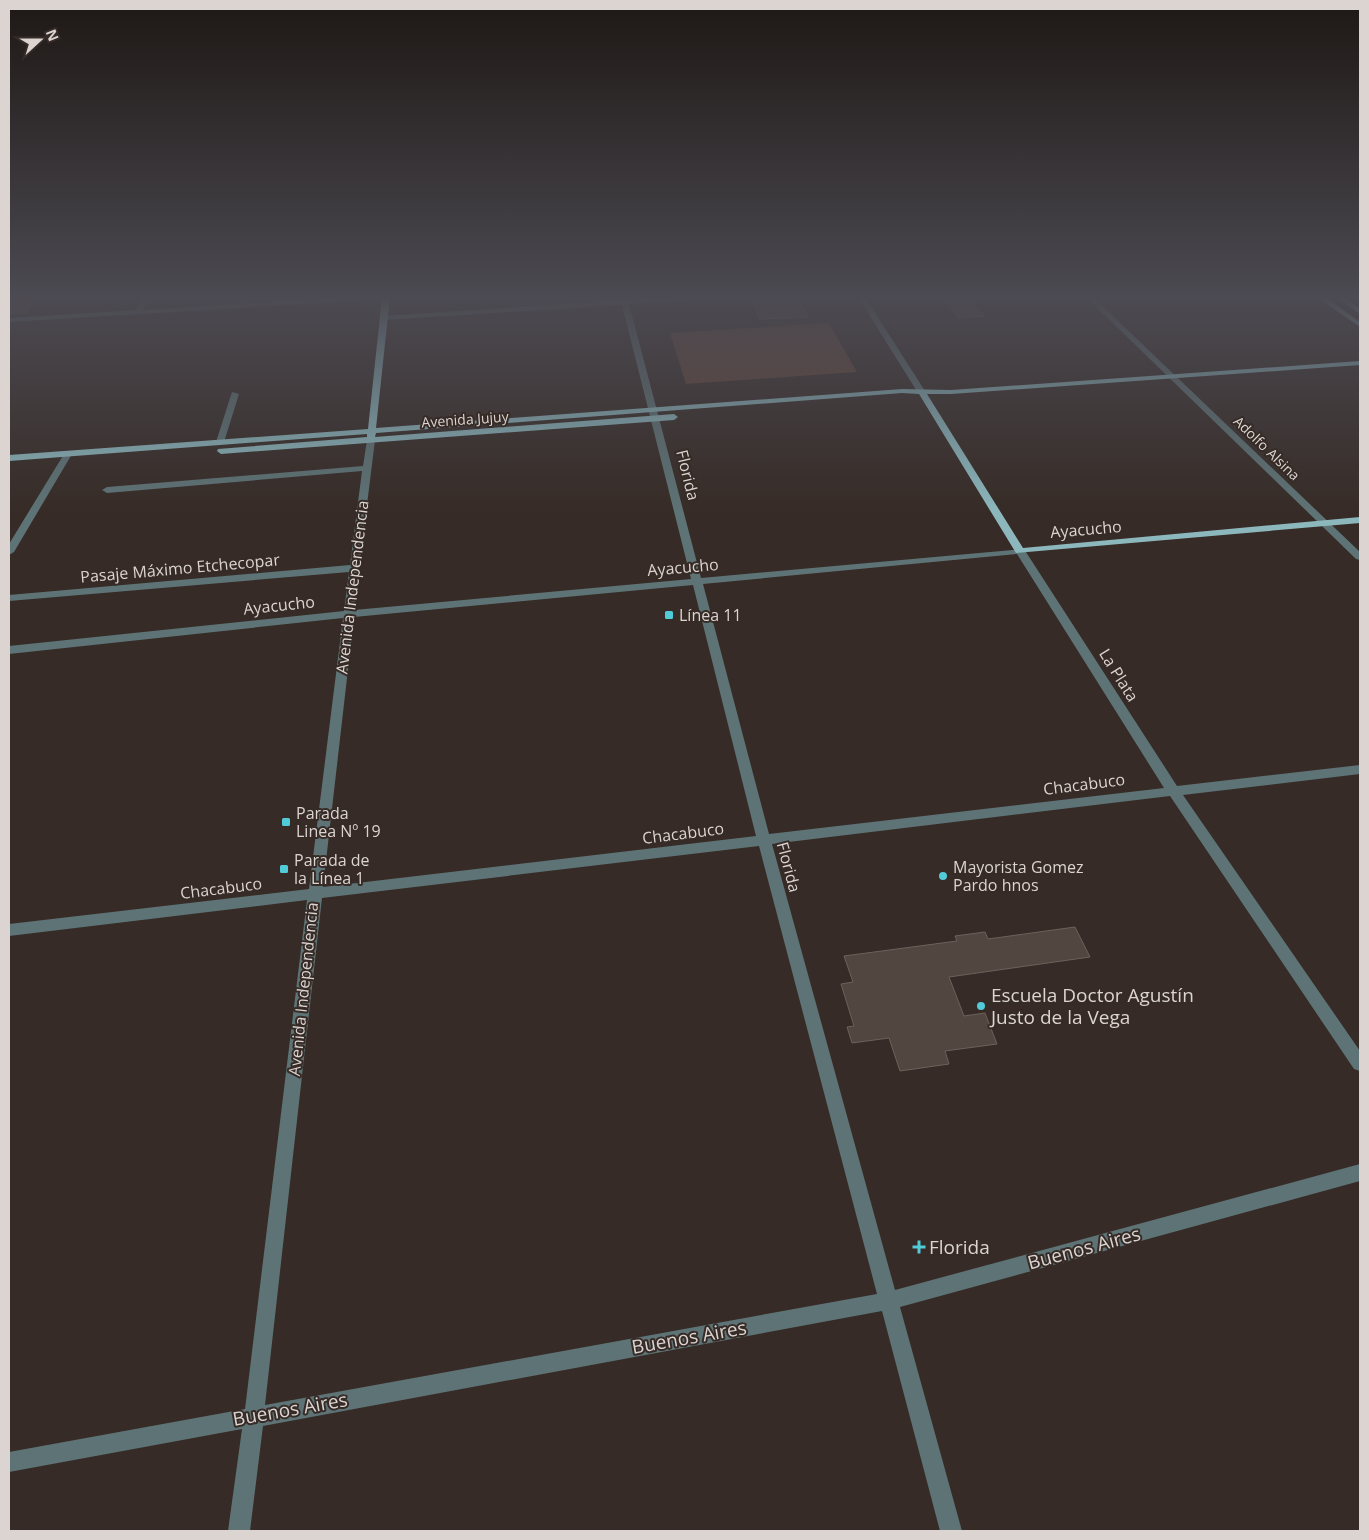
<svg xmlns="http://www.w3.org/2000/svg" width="1369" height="1540" font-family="'Open Sans',sans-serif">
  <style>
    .green { fill: #634436 }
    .building { fill: #524641; stroke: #6d615b }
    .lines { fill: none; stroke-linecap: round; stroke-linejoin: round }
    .minor { fill: #5e7375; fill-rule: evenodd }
    .major { fill: #8cb8bd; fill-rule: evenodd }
    .poi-dot { fill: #52cbd8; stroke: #362b26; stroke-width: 2 }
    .labels { text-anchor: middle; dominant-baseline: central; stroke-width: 4; stroke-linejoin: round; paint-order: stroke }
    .far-street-label { font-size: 14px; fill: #dbd4d1; stroke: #362b26 }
    .street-label { font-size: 16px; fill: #dbd4d1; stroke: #362b26 }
    .poi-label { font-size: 16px; fill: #dbd4d1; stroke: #362b26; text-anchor: start }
    .near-poi-label { font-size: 19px; fill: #dbd4d1; stroke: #362b26; text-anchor: start }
    .near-street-label { font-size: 19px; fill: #dbd4d1; stroke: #362b26 }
  </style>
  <rect width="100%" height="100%" fill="#362b26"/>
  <path class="green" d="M9 297H38L27 314 9 315Z
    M829 323 857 372 686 384 670 333Z"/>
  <path class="building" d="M788 297H796L808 317 760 319 750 300Z
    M942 297H968L984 316 959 318Z
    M1075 927 1090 957 949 977 964 1016 985 1013 997 1044 945 1051 949 1064 900 1071 889 1038 852 1043 847 1027 854 1026 841 984 853 982 844 956 957 941 955 936 985 932 988 939Z"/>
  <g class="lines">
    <path class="minor" d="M142 297H149L143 310 348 297H389L386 299 9 322V318L136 310Z
      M621 297H628V300L710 297 707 299 629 304 701 578 1024 549 1177 786 1360 765V774L1183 795 1360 1051V1071L1354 1069 1170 796 772 844 895 1290 1360 1164V1181L900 1307 962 1531H940L882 1311 263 1426 250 1531H228L242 1429 9 1472V1452L245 1409 307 900 9 936V924L309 889 343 618 9 654V646L344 611 349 572 9 601V595L350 565 362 471 107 493 102 490 107 487 363 466 367 440 371 437 375 440 354 610 691 579 622 305 384 320 380 318 384 316 621 300ZM1017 554 1164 788 769 834 703 584ZM693 585 756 836 323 887 354 617ZM759 846 877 1294 265 1405 322 898Z
      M858 297H865L925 391 924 393H918Z
      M1086 297H1093L1360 552V560L1356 559Z
      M232 392 239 394 224 442 217 444 216 442Z
      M68 451 72 454 14 552 9 555V544L64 454Z"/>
    <path class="major" d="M382 297H390L376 428 902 389 951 390 1360 361V365L951 394H927L1023 548 1360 517V523L1016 553 919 394 902 393 376 433 375 437 674 414 678 417 674 420 221 454 217 451 218 449 367 437V434L9 461V455L368 429Z
      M1317 297H1325L1360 322V327Z
      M1336 297H1344L1360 309V314Z"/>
  </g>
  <linearGradient id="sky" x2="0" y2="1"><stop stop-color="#1e1815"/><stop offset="0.58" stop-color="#4c4a52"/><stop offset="1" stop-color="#4c4a52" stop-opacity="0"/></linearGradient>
  <rect width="1369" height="513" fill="url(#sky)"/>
  <g class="poi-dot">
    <rect x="664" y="610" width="10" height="10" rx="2.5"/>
    <rect x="281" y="817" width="10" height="10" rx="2.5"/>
    <rect x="279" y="864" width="10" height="10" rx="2.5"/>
    <circle cx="943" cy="876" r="5"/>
    <circle cx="981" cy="1006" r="5"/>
    <path d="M916.5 1239.5h5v5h5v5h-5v5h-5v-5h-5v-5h5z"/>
  </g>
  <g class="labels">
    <g class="far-street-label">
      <text transform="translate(465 419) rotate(-4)">Avenida Jujuy</text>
      <text transform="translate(1267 448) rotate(44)">Adolfo Alsina</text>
    </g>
    <g class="street-label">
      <text transform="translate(688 475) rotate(76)">Florida</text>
      <text transform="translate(1086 529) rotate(-5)">Ayacucho</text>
      <text transform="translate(683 567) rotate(-5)">Ayacucho</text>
      <text transform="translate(180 568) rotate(-5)">Pasaje Máximo Etchecopar</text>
      <text transform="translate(352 587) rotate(-83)">Avenida Independencia</text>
      <text transform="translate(279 605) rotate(-6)">Ayacucho</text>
      <text transform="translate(1119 675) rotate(58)">La Plata</text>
      <text transform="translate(1084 784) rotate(-7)">Chacabuco</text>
      <text transform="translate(683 833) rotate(-7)">Chacabuco</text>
      <text transform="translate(789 867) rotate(75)">Florida</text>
      <text transform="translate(221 888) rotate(-7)">Chacabuco</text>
      <text transform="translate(303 989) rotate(-84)">Avenida Independencia</text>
    </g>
    <g class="poi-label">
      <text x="679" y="615">Línea 11</text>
      <text x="296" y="813">Parada<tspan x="296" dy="18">Linea Nº 19</tspan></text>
      <text x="294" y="860">Parada de<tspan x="294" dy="18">la Línea 1</tspan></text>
      <text x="953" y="867">Mayorista Gomez<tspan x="953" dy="18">Pardo hnos</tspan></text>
    </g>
    <g class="near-poi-label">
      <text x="991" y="995">Escuela Doctor Agustín<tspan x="991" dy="22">Justo de la Vega</tspan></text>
      <text x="929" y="1247">Florida</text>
    </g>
    <g class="near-street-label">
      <text transform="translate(1084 1248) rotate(-15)">Buenos Aires</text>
      <text transform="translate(689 1337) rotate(-10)">Buenos Aires</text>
      <text transform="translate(290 1409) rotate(-10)">Buenos Aires</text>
    </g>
  </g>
  <rect width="1369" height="1540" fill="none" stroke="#dbd4d1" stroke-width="20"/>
  <g transform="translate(40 40) rotate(69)" stroke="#362b26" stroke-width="4" paint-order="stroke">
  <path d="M0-4L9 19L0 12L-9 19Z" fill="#dbd4d1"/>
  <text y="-8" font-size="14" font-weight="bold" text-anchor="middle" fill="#dbd4d1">N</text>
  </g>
</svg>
